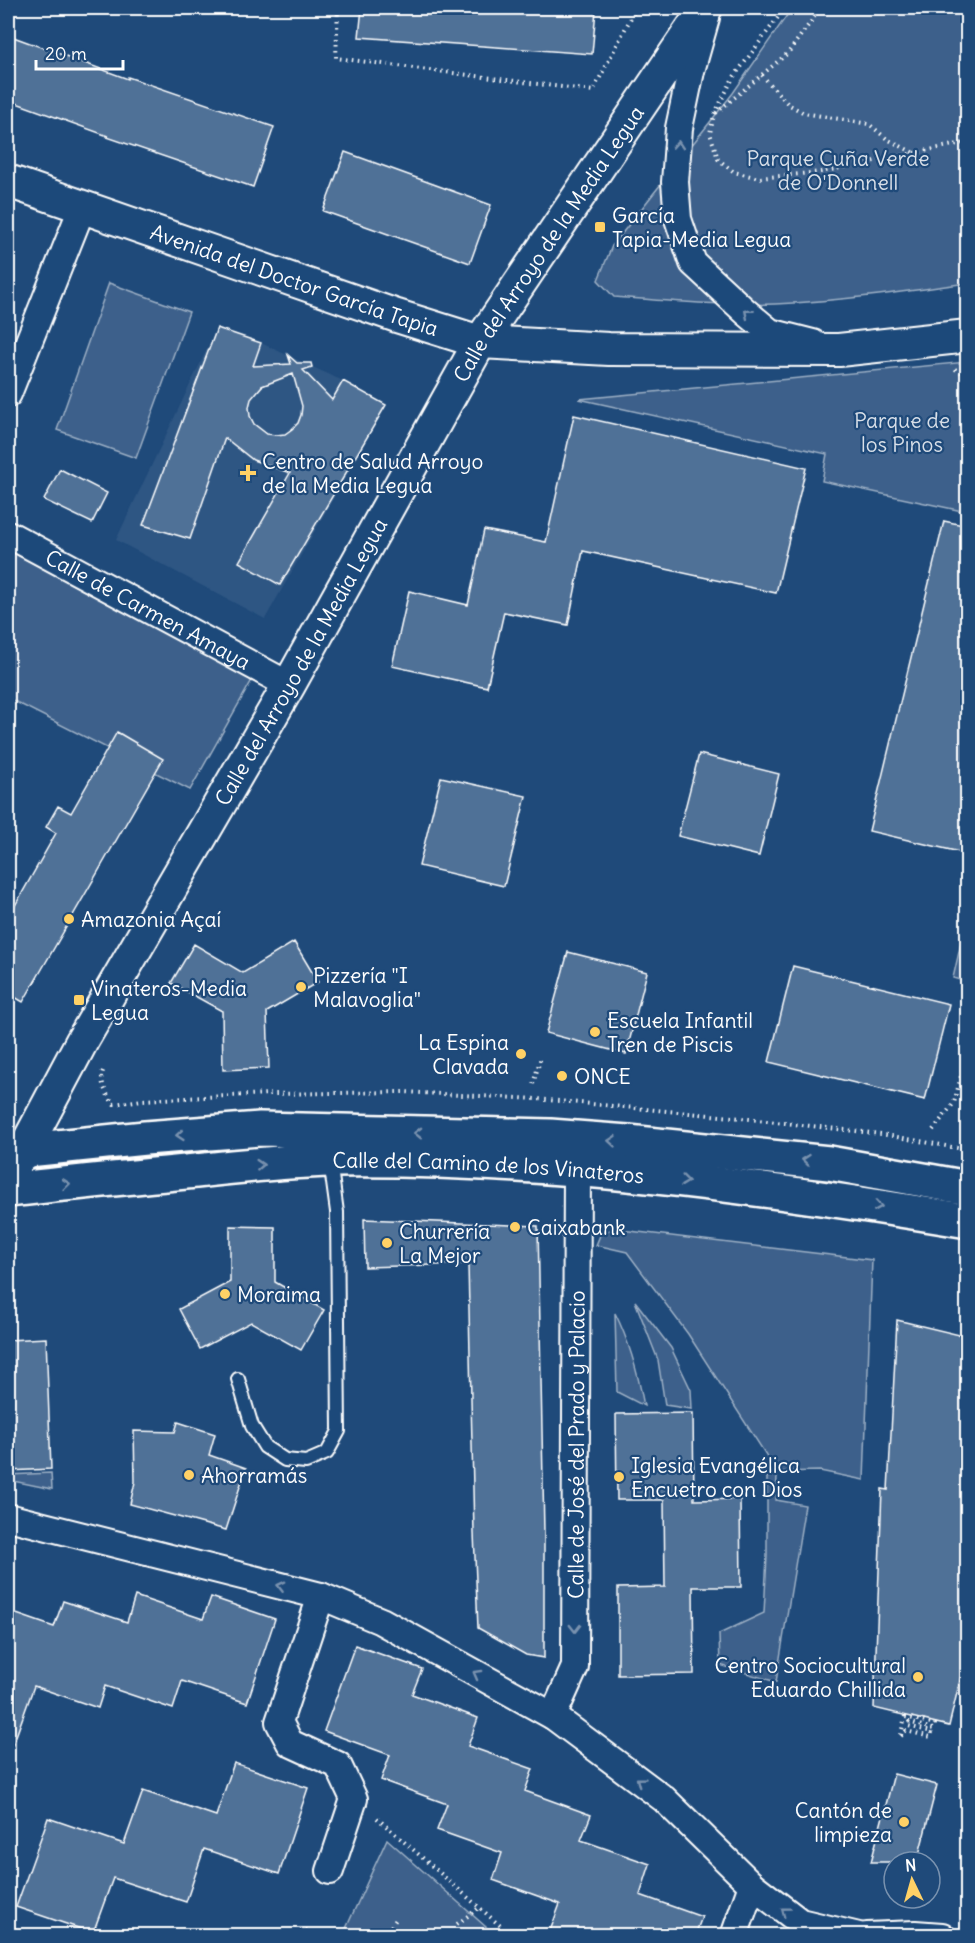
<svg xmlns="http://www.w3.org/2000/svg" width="975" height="1943" font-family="Delius,sans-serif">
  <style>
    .built { fill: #2e5683 }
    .green { fill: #3c618b; stroke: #9eb0c5; stroke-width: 1.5 }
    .building { fill: #507197; stroke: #fff; stroke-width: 1.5; fill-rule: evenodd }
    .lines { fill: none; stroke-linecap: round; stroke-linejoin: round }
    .service-casing { stroke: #fff; stroke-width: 16 }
    .minor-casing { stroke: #fff; stroke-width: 30 }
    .tertiary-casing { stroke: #fff; stroke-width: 36 }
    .secondary-casing { stroke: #fff; stroke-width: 38 }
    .path { stroke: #fff; stroke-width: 4; stroke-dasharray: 1.5 4.5; stroke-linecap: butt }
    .service { stroke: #1f4a7a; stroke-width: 12 }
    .minor { stroke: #1f4a7a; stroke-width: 26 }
    .tertiary { stroke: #1f4a7a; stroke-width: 32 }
    .secondary { stroke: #1f4a7a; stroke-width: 33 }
    .oneway { stroke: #7992af }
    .poi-dot { fill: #ffd166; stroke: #1f4a7a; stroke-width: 2 }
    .labels { text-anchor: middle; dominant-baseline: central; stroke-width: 4.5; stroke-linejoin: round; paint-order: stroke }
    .park-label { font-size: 21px; fill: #d8dfe8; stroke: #1f4a7a }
    .poi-label { font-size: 21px; fill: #fff; stroke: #1f4a7a; text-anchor: start }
    .street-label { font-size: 21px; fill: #fff; stroke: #1f4a7a }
  </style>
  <rect width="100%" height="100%" fill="#1f4a7a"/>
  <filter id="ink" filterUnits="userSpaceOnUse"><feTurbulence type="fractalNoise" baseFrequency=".0167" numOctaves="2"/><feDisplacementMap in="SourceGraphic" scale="12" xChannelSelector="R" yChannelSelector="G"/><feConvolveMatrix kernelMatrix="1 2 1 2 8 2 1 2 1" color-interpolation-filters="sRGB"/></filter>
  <g filter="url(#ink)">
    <path class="built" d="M217 328 261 343 343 381 386 405 265 619 116 540Z"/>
    <path class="green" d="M792 8H967V283C904 292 840 301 775 304 722 306 668 301 614 297L598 280 612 246 733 93Z
      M109 283 189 312 136 458 57 430Z
      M967 362V512L822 481 827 454 579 399Z
      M8 550 252 680 190 790 8 698Z
      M967 917 968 982H967L953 978Z
      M613 1229 872 1260 864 1480 820 1471 777 1472 688 1334 627 1252 596 1245 601 1233Z
      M635 1301 671 1348 691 1390 692 1409 665 1405 658 1360Z
      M615 1313C630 1343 638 1373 644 1406L617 1392Z
      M51 1473 52 1489 8 1480V1475Z
      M777 1476 776 1500 805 1505 776 1682 720 1665 719 1634 764 1613 767 1556V1477Z
      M387 1839 495 1935H343Z"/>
    <path class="building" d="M362 8H569L596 10 592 54 359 37Z
      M8 35 128 79V77L274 127 253 187 107 137 108 136 8 100Z
      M345 152 491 205 470 263 323 211Z
      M217 328 261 343 253 366 291 364 288 355 297 363H311L312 367 303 370 332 400 343 381 386 405 280 585 239 562 290 473 253 460 225 438 190 539 143 525ZM293 374 302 406 301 415 298 423 292 429 285 434 276 435 267 434 254 424 250 416 249 407 251 399 262 386Z
      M574 415 806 468 776 593 583 551 568 625 504 612 487 687 392 666 409 591 468 605 484 530 546 542Z
      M60 469 107 493 92 523 44 500Z
      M944 521 968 526V837L964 853 869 831Z
      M117 732 163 759 23 1002 8 993V918L56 833 46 827 58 806 71 813Z
      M699 754 779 774 759 856 678 836Z
      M441 777 526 796 504 886 419 866Z
      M294 942 318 982 267 1012 269 1068 223 1070 222 1011 171 983 194 944 243 973Z
      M568 952 647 972 626 1054 546 1033Z
      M793 966 949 1004 925 1100 769 1062Z
      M364 1219 538 1226 544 1532V1658L526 1655 478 1628 474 1533 468 1264 365 1267Z
      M230 1226 275 1227V1282L324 1310 301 1350 251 1322 200 1349 179 1309 230 1282Z
      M897 1320 968 1337V1647L949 1726 874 1708 882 1489 888 1490Z
      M46 1338 51 1469 8 1471V1340Z
      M693 1413 694 1500 740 1499 741 1587H693L694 1674 618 1675V1588L665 1587 664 1500H617L616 1414Z
      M178 1422 215 1434 209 1455 246 1468 226 1530 130 1504 135 1482 134 1431 175 1432Z
      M135 1596 203 1619 211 1597 275 1619 247 1703 182 1681 173 1709 105 1686 98 1708 34 1686 11 1750 8 1749V1611L54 1627 63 1601 127 1622Z
      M355 1645 422 1669 412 1694 478 1718 468 1746 533 1769 525 1791 591 1815 581 1840 650 1864 640 1895 702 1917 695 1935H564L550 1931 560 1904 493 1880 502 1853 437 1830 447 1804 381 1780 390 1755 324 1731Z
      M234 1763 308 1788 279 1874 204 1849 186 1902 113 1878 93 1933 16 1907 48 1818 124 1844 143 1791 216 1816Z
      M894 1774 937 1785 917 1862H871Z"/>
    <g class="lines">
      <defs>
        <path id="service" d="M238 1379 252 1426 265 1447 285 1460 306 1462 327 1453 339 1431 337 1212 330 1161"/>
        <g id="minor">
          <path d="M706 18 691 71 679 128 675 182 678 219 693 263 746 312 770 332 813 343"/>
          <path d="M8 394 82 208"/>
          <path id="s1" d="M8 534 289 685"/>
          <path d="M8 1517 321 1596 381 1621 553 1716 664 1799 752 1885 800 1922 859 1936"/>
          <path d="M321 1596 279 1722 290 1743 338 1765 354 1799 330 1871"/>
          <path id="s2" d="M553 1716 575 1667 577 1170"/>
          <path d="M734 1936 752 1885"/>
          <path d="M867 1936 915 1934 942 1936"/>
        </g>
        <g id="tertiary">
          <path id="s3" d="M8 181 397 316 480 342 609 349 839 350 968 336"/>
          <path id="s4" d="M8 1175 24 1150 82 1041 289 685 480 342 706 8"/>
        </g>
        <g id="secondary">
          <path d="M8 1152 145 1138 260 1129 550 1136 628 1142 829 1163 968 1188"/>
          <path id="s5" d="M8 1190C70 1183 133 1177 196 1171 240 1166 286 1161 331 1160 544 1157 757 1186 968 1221"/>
        </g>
      </defs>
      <use href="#service" class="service-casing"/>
      <use href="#minor" class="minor-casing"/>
      <use href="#tertiary" class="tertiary-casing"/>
      <use href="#secondary" class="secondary-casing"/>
      <path class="path" d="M338 8 336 58 593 91 636 8
        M785 8 733 78 714 115 710 133 718 159 734 172 759 178 821 172 968 142
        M762 75 788 104 804 113 869 124 887 139 914 153
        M716 113 788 53 821 8
        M955 369 968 376
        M103 1071C99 1082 107 1095 114 1104L142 1100 270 1094 403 1092 537 1099 732 1117 881 1134 968 1150
        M533 1084 541 1057
        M933 1130 954 1103 968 1049
        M901 1735 905 1716
        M901 1736 906 1731 931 1737 932 1732 908 1726 909 1722 933 1729 935 1724 905 1717
        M377 1818 512 1936
        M457 1924 480 1907
        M297 1936 303 1929 322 1936
        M384 1936 397 1918"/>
      <use href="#service" class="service"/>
      <use href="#minor" class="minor"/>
      <use href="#tertiary" class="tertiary"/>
      <use href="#secondary" class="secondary"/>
    </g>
    <defs><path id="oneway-chevron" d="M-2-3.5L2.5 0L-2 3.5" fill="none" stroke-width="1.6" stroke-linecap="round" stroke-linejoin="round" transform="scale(1.5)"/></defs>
    <g class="oneway">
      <use href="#oneway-chevron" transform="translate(678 145) rotate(-86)"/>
      <use href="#oneway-chevron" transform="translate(748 313) rotate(-140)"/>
      <use href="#oneway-chevron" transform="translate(418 1133) rotate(-179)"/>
      <use href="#oneway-chevron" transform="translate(180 1135) rotate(175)"/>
      <use href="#oneway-chevron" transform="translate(612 1141) rotate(-175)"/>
      <use href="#oneway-chevron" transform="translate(806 1160) rotate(-174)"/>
      <use href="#oneway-chevron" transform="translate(260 1165) rotate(-4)"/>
      <use href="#oneway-chevron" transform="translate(685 1181) rotate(7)"/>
      <use href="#oneway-chevron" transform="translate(66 1184) rotate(-6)"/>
      <use href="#oneway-chevron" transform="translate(878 1206) rotate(9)"/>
      <use href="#oneway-chevron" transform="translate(281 1586) rotate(-166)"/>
      <use href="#oneway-chevron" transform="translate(575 1628) rotate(90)"/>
      <use href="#oneway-chevron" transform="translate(477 1674) rotate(-151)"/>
      <use href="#oneway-chevron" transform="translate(640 1781) rotate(-143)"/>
      <use href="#oneway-chevron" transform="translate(785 1911) rotate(-143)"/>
    </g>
  </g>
  <g class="poi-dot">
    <rect x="594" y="221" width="12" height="12" rx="3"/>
    <path d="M245 464h6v6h6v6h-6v6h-6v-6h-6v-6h6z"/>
    <circle cx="69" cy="919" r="6"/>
    <circle cx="301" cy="987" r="6"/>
    <rect x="73" y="994" width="12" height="12" rx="3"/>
    <circle cx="595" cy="1032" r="6"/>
    <circle cx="521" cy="1054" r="6"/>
    <circle cx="562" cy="1076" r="6"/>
    <circle cx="515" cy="1227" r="6"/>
    <circle cx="387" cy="1243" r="6"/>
    <circle cx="225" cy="1294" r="6"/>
    <circle cx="189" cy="1475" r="6"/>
    <circle cx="619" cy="1477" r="6"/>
    <circle cx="918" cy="1677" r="6"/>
    <circle cx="904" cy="1822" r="6"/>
  </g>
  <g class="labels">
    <g class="park-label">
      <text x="838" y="158">Parque Cuña Verde<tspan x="838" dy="24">de O'Donnell</tspan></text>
      <text x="902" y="420">Parque de<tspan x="902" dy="24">los Pinos</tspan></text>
    </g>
    <g class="poi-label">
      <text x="612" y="215">García<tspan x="612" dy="24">Tapia-Media Legua</tspan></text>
      <text x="262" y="461">Centro de Salud Arroyo<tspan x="262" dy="24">de la Media Legua</tspan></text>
      <text x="81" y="919">Amazonia Açaí</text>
      <text x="313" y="975">Pizzería "I<tspan x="313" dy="24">Malavoglia"</tspan></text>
      <text x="91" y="988">Vinateros-Media<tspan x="91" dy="24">Legua</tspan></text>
      <text x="607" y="1020">Escuela Infantil<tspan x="607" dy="24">Tren de Piscis</tspan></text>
      <text x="509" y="1042" text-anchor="end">La Espina<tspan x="509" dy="24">Clavada</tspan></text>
      <text x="574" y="1076">ONCE</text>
      <text x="527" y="1227">Caixabank</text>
      <text x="399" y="1231">Churrería<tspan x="399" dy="24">La Mejor</tspan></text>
      <text x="237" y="1294">Moraima</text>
      <text x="631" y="1465">Iglesia Evangélica<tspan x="631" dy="24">Encuetro con Dios</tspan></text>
      <text x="201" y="1475">Ahorramás</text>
      <text x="906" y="1665" text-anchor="end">Centro Sociocultural<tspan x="906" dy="24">Eduardo Chillida</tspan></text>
      <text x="892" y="1810" text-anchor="end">Cantón de<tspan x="892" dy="24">limpieza</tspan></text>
    </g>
    <g class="street-label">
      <text stroke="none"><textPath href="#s4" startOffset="1077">Calle del Arroyo de la Media Legua</textPath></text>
      <text stroke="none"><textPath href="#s3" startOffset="303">Avenida del Doctor García Tapia</textPath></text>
      <text stroke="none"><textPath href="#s1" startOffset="159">Calle de Carmen Amaya</textPath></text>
      <text stroke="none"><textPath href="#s4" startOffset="591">Calle del Arroyo de la Media Legua</textPath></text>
      <text stroke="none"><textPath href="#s5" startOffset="482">Calle del Camino de los Vinateros</textPath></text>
      <text stroke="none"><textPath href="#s2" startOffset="276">Calle de José del Prado y Palacio</textPath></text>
    </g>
  </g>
  <rect width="975" height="1943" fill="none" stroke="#1f4a7a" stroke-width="30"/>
  <rect x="15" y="15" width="945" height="1913" fill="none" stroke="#fff" stroke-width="2" filter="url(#ink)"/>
  <g transform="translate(912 1880) rotate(355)"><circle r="28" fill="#1f4a7a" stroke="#7992af" stroke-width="1.5"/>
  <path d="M0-4.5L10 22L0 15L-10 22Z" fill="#ffd166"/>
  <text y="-9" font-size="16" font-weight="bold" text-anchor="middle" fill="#ffffff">N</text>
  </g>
  <path d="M36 60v9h87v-9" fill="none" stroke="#ffffff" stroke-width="3"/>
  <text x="45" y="60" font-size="18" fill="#ffffff" stroke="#1f4a7a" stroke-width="4.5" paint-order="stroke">20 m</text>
</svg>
